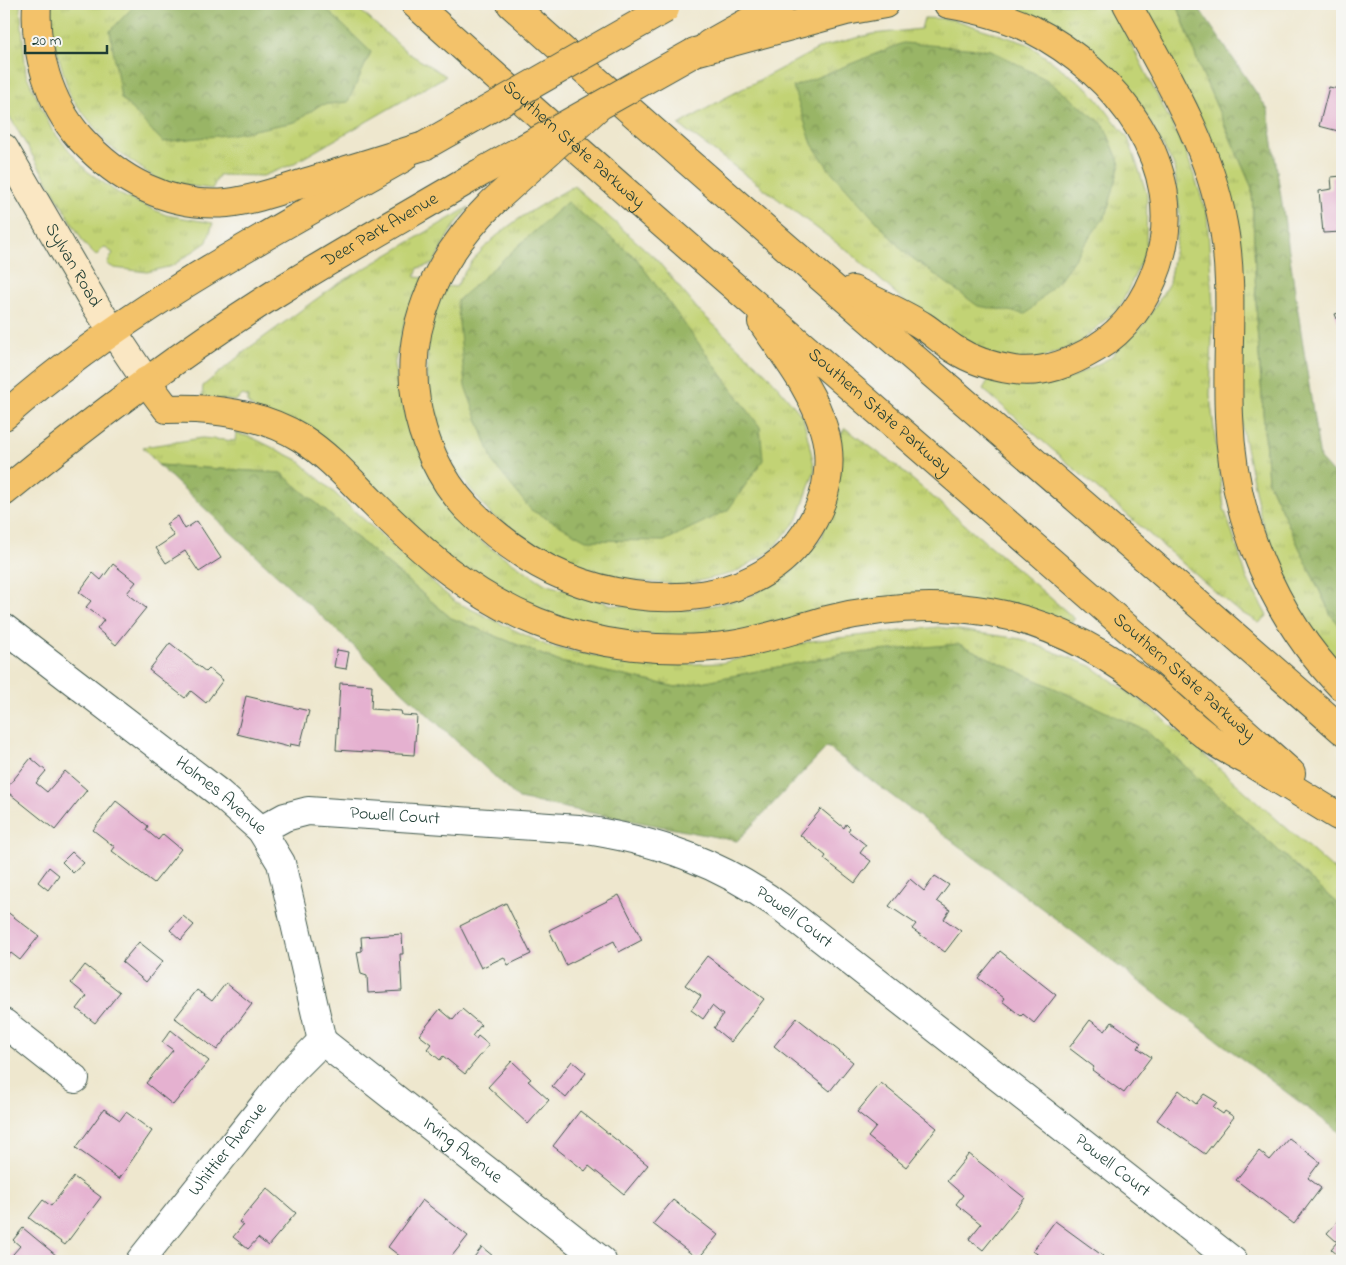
<svg xmlns="http://www.w3.org/2000/svg" width="1346" height="1265" font-family="'Indie Flower',sans-serif">
  <style>
    .grass { fill: url(#grass-tufts); stroke: #708854 }
    .forest { fill: url(#forest-crowns); stroke: #5c794d }
    .building { fill: #e5b1d0 }
    .lines { fill: none; stroke-linecap: round; stroke-linejoin: round }
    .street-casing { stroke: #3e564b; stroke-width: 30 }
    .secondary-casing { stroke: #3e564b; stroke-width: 30 }
    .primary-casing { stroke: #3e564b; stroke-width: 30 }
    .highway-casing { stroke: #3e564b; stroke-width: 30 }
    .street { stroke: #fff; stroke-width: 28 }
    .secondary { stroke: #fae7c3; stroke-width: 28 }
    .primary { stroke: #f3c26a; stroke-width: 28 }
    .highway { stroke: #f3c26a; stroke-width: 28 }
    .primary-bridge-casing { stroke: #3e564b; stroke-width: 30; stroke-linecap: butt }
    .highway-bridge-casing { stroke: #3e564b; stroke-width: 30; stroke-linecap: butt }
    .primary-bridge { stroke: #f3c26a; stroke-width: 28 }
    .highway-bridge { stroke: #f3c26a; stroke-width: 28 }
    .labels { text-anchor: middle; dominant-baseline: central; stroke-width: 4; stroke-linejoin: round; paint-order: stroke }
    .street-label { font-size: 18px; fill: #1f3d34; stroke: #f6f6f2 }
  </style>
  <defs>
    <pattern id="grass-tufts" width="24" height="20" patternUnits="userSpaceOnUse" patternTransform="scale(1.25)"><rect width="24" height="20" fill="#c2d375"/><path d="M3 7l-1-3M5 7V3M7 7l1-3M15 17l-1-3M17 17v-4M19 17l1-3" fill="none" stroke="#a6b666"/></pattern>
    <pattern id="forest-crowns" width="20" height="18" patternUnits="userSpaceOnUse" patternTransform="scale(1.25)"><rect width="20" height="18" fill="#99b566"/><path d="M2 6a3 3 0 1 1 6 0M12 15a3 3 0 1 1 6 0" fill="none" stroke="#7c9455"/></pattern>
  </defs>
  <rect width="100%" height="100%" fill="#f6f6f2"/>
  <filter id="ink" filterUnits="userSpaceOnUse"><feTurbulence type="fractalNoise" baseFrequency=".02" numOctaves="2"/><feDisplacementMap in="SourceGraphic" scale="10" xChannelSelector="R" yChannelSelector="G"/><feConvolveMatrix kernelMatrix="1 2 1 2 8 2 1 2 1" color-interpolation-filters="sRGB"/></filter>
  <filter id="wash" filterUnits="userSpaceOnUse"><feTurbulence type="fractalNoise" baseFrequency=".0096" numOctaves="4" result="noise"/><feDisplacementMap in="SourceGraphic" scale="20" xChannelSelector="R" yChannelSelector="G"/><feGaussianBlur stdDeviation="1.12" result="paint"/><feColorMatrix in="noise" values="0 0 0 0 0 0 0 0 0 0 0 0 0 0 0 0 0 1.4 0 .05"/><feComposite in="paint" operator="in"/></filter>
  <g filter="url(#wash)">
    <rect width="100%" height="100%" fill="#eee7ce"/>
    <path class="grass" d="M4 4H20L26 74 52 130 87 171 121 195 166 215 213 223 207 242 172 266 147 272 114 268 107 264 113 253 104 247 96 256 85 245 4 107Z
      M51 4H353L408 53 446 76 291 165 263 176 219 175 212 189 161 182 108 145 70 96 47 17Z
      M1000 4H1111L1186 152 1207 213 1213 307 1210 396 1224 508 1247 578 1267 616 1259 623 1234 608 983 389 989 379 1031 386 1071 378 1108 359 1145 323 1169 283 1180 218 1174 166 1142 108Z
      M1139 4H1177L1200 68 1252 188 1257 327 1268 481 1331 615 1342 628V680L1297 612 1261 519 1242 428 1239 231 1216 147Z
      M924 18 952 19 1028 44 1089 89 1128 138 1147 194 1146 251 1120 307 1078 344 1036 360 986 358 944 337 854 256 679 125 723 99 824 46 873 34 921 29Z
      M574 186 656 259 700 312 769 376 803 417 815 469 798 519 771 551 734 573 682 585 614 579 547 552 491 515 455 469 428 402 427 329 444 286 456 287C481 237 528 212 574 186Z
      M469 207 450 232 433 264 418 268 415 277 424 278 407 313 394 366 409 429 441 494 483 543 545 584 613 605 690 610 748 598 792 571 822 538 839 475V437L845 428 899 468 1075 619 1065 628 940 599 710 639 584 630 517 603 463 571 248 404V397L243 395 235 401 202 397 203 386 249 348 333 287Z
      M236 433 253 438 298 460 454 601 550 647 651 666 721 663 811 641 938 627 1021 639 1091 666 1151 708 1342 877V908L1145 730 844 654 676 687 560 662 451 618 281 473 158 465 143 447 202 438 235 441Z"/>
    <path class="forest" d="M136 4H321L371 52 348 102 320 105 295 122 233 134 163 142 121 98 110 31Z
      M1177 4H1196L1268 110 1320 459 1342 483V628L1331 615 1268 481 1257 327 1252 188 1200 68Z
      M903 43 991 50 1047 80 1104 125 1120 164 1107 213 1060 279 1026 314 978 306 904 252 829 169 812 144 793 87Z
      M567 202 636 258 760 427 763 460 728 510 664 541 586 540 531 510 494 464 465 386 457 301Z
      M158 465 281 473 451 618 560 662 676 687 844 654 959 644 1145 730 1342 908V1134L827 747 737 841 519 799Z"/>
    <g id="blocks">
      <path class="building" d="M1342 79V132L1319 126 1329 87 1339 89Z
        M1342 176V232L1323 233 1319 191 1332 189 1331 177Z
        M1342 312V331L1335 314Z
        M178 516 185 529 197 521 221 558 199 572 185 551 166 563 156 548 174 536 166 524Z
        M113 564 136 582 127 593 146 608 116 645 97 629 104 620 86 607 91 601 79 592 93 573 101 580Z
        M170 643 206 672 209 669 223 680 206 703 191 691 185 698 149 670Z
        M337 650 349 652 346 669 334 667Z
        M340 683 372 685 371 709 401 711 402 715 417 716 414 755 336 750Z
        M246 696 309 711 300 746 290 744 289 747 237 734Z
        M31 758 46 771 36 783 47 792 65 771 87 790 55 830 5 790Z
        M116 801 148 826 146 830 158 840 163 834 181 849 154 883 112 851 115 847 93 830Z
        M821 809 844 828 846 824 850 828 848 831 866 845 860 853 871 861 855 883 824 859 826 856 800 835Z
        M72 852 84 863 73 873 62 862Z
        M49 867 59 875 48 890 38 882Z
        M935 876 949 885 937 901 950 910 944 919 961 931 945 952 912 929 916 924 889 906 910 879 924 891Z
        M619 895 642 940 619 952 614 941 566 965 549 930Z
        M506 903 531 954 508 965 504 957 481 968 460 926Z
        M6 911 39 936 20 960 11 953 7 958 4 956V914Z
        M183 916 194 925 181 940 170 930Z
        M402 934 403 954H400L402 991 368 993 367 976 361 974 357 952 362 951 361 937Z
        M139 942 163 961 146 982 122 962Z
        M1000 951 1056 995 1034 1023 1023 1014 1021 1016 1002 1001 1004 998 978 978Z
        M707 956 764 999 731 1042 714 1028 723 1015 712 1006 703 1019 691 1010 701 996 685 985Z
        M85 965 120 992 95 1023 77 1009 87 996 71 983Z
        M226 983 252 1004 217 1050 175 1018 197 990 212 1001Z
        M440 1009 453 1020 462 1009 481 1025 472 1036 476 1039 478 1036 489 1045 465 1074 443 1056 440 1060 427 1049 431 1044 419 1035Z
        M797 1018 853 1062 830 1091 774 1046Z
        M1090 1020 1105 1031 1112 1022 1141 1043 1138 1048 1151 1057 1124 1093 1092 1070 1094 1067 1069 1048Z
        M171 1030 209 1061 173 1105 146 1083 173 1050 162 1042Z
        M512 1061 531 1079 528 1081 549 1100 528 1124 488 1087Z
        M572 1061 586 1073 566 1098 552 1086Z
        M881 1083 937 1128 906 1167 868 1137 876 1127 857 1112Z
        M1179 1090 1196 1104 1204 1094 1217 1102 1213 1107 1223 1114 1225 1111 1234 1117 1205 1154 1157 1120Z
        M104 1109 120 1120 126 1112 152 1131 119 1179 76 1148Z
        M580 1111 648 1165 624 1194 589 1166 585 1171 553 1146Z
        M1289 1138 1320 1162 1308 1178 1321 1188 1294 1224 1236 1180 1259 1151 1270 1160Z
        M969 1154 1025 1198 983 1250 969 1239 981 1224 956 1204 963 1195 947 1181Z
        M74 1177 101 1197 65 1245 29 1218 43 1200 51 1206Z
        M267 1188 296 1213 268 1246 258 1238 248 1249 233 1237 243 1225 239 1222Z
        M422 1200 468 1236 448 1261H406L388 1247Z
        M673 1200 718 1235 698 1259 653 1224Z
        M1342 1216V1259L1331 1249 1337 1242 1327 1233Z
        M1055 1221 1103 1256 1099 1261H1047L1033 1251Z
        M23 1228 57 1256 53 1261H7L20 1246 13 1240Z
        M482 1247 499 1261H471Z"/>
    </g>
  </g>
  <g filter="url(#ink)">
    <use href="#blocks" fill-opacity="0" stroke="#3e564b" stroke-width="1"/>
    <g class="lines">
      <defs>
        <g id="street">
          <path id="s1" d="M4 628 219 793 261 830 281 863 322 1041"/>
          <path id="s2" d="M261 830 285 817 308 811 579 829C657 840 721 863 785 910L1233 1261"/>
          <path d="M4 1023 75 1079"/>
          <path id="s3" d="M322 1041 602 1261"/>
          <path id="s4" d="M140 1261 288 1075 322 1041"/>
        </g>
        <g id="secondary">
          <path id="s5" d="M4 148 96 306 146 381"/>
        </g>
        <g id="primary">
          <path d="M709 44 780 4"/>
          <path d="M4 416C123 311 265 236 403 158"/>
          <path id="s6" d="M4 492C91 421 181 353 276 293 342 252 410 214 478 174"/>
        </g>
        <g id="highway">
          <path d="M37 4C34 50 49 103 80 138 118 180 169 208 227 203 255 200 284 189 311 181 349 169 386 158 424 146"/>
          <path id="s7" d="M415 4C703 265 1002 514 1291 773"/>
          <path d="M511 4C784 250 1066 486 1342 730"/>
          <path d="M1127 4C1165 75 1208 142 1223 224 1235 286 1226 352 1229 416 1232 516 1272 615 1342 687"/>
          <path d="M695 52 846 11 885 4"/>
          <path d="M493 202C440 254 403 325 416 401 422 440 440 479 467 508 495 536 529 562 566 577 649 611 767 609 814 519 828 492 833 459 824 430 813 390 784 355 762 322"/>
          <path d="M853 290C876 302 901 312 923 326 934 333 943 342 954 349 971 360 994 367 1014 370 1044 374 1071 363 1096 348 1127 329 1147 298 1158 265 1190 166 1116 72 1031 29 1004 16 977 9 948 4"/>
          <path d="M146 381 167 409C211 407 263 414 301 438 328 455 351 481 374 504 423 553 472 596 537 622 597 646 667 654 731 645 764 640 795 629 827 620 880 607 936 603 990 612 1054 623 1109 654 1159 695 1176 709 1191 725 1209 738 1221 747 1235 754 1248 761 1278 779 1308 798 1338 816"/>
        </g>
      </defs>
      <use href="#street" class="street-casing"/>
      <use href="#secondary" class="secondary-casing"/>
      <use href="#primary" class="primary-casing"/>
      <use href="#highway" class="highway-casing"/>
      <use href="#street" class="street"/>
      <use href="#secondary" class="secondary"/>
      <use href="#primary" class="primary"/>
      <use href="#highway" class="highway"/>
      <defs>
        <path id="primary-bridge" d="M424 146 665 9
          M478 174 695 52"/>
        <path id="highway-bridge" d="M493 202 598 107"/>
      </defs>
      <use href="#primary-bridge" class="primary-bridge-casing"/>
      <use href="#highway-bridge" class="highway-bridge-casing"/>
      <use href="#primary-bridge" class="primary-bridge"/>
      <use href="#highway-bridge" class="highway-bridge"/>
    </g>
  </g>
  <g class="labels">
    <g class="street-label">
      <text stroke="none"><textPath href="#s7" startOffset="212">Southern State Parkway</textPath></text>
      <text stroke="none"><textPath href="#s6" startOffset="459">Deer Park Avenue</textPath></text>
      <text stroke="none"><textPath href="#s5" startOffset="136">Sylvan Road</textPath></text>
      <text stroke="none"><textPath href="#s7" startOffset="618">Southern State Parkway</textPath></text>
      <text stroke="none"><textPath href="#s7" startOffset="1022">Southern State Parkway</textPath></text>
      <text stroke="none"><textPath href="#s1" startOffset="274">Holmes Avenue</textPath></text>
      <text stroke="none"><textPath href="#s2" startOffset="138">Powell Court</textPath></text>
      <text stroke="none"><textPath href="#s2" startOffset="558">Powell Court</textPath></text>
      <text stroke="none"><textPath href="#s4" startOffset="142">Whittier Avenue</textPath></text>
      <text stroke="none"><textPath href="#s3" startOffset="178">Irving Avenue</textPath></text>
      <text stroke="none"><textPath href="#s2" startOffset="962">Powell Court</textPath></text>
    </g>
  </g>
  <rect width="1346" height="1265" fill="none" stroke="#f6f6f2" stroke-width="20"/>
  <path d="M25 45v8h82v-8" fill="none" stroke="#1f3d34" stroke-width="2.5"/>
  <text x="32" y="45" font-size="15" fill="#1f3d34" stroke="#f6f6f2" stroke-width="4" paint-order="stroke">20 m</text>
</svg>
